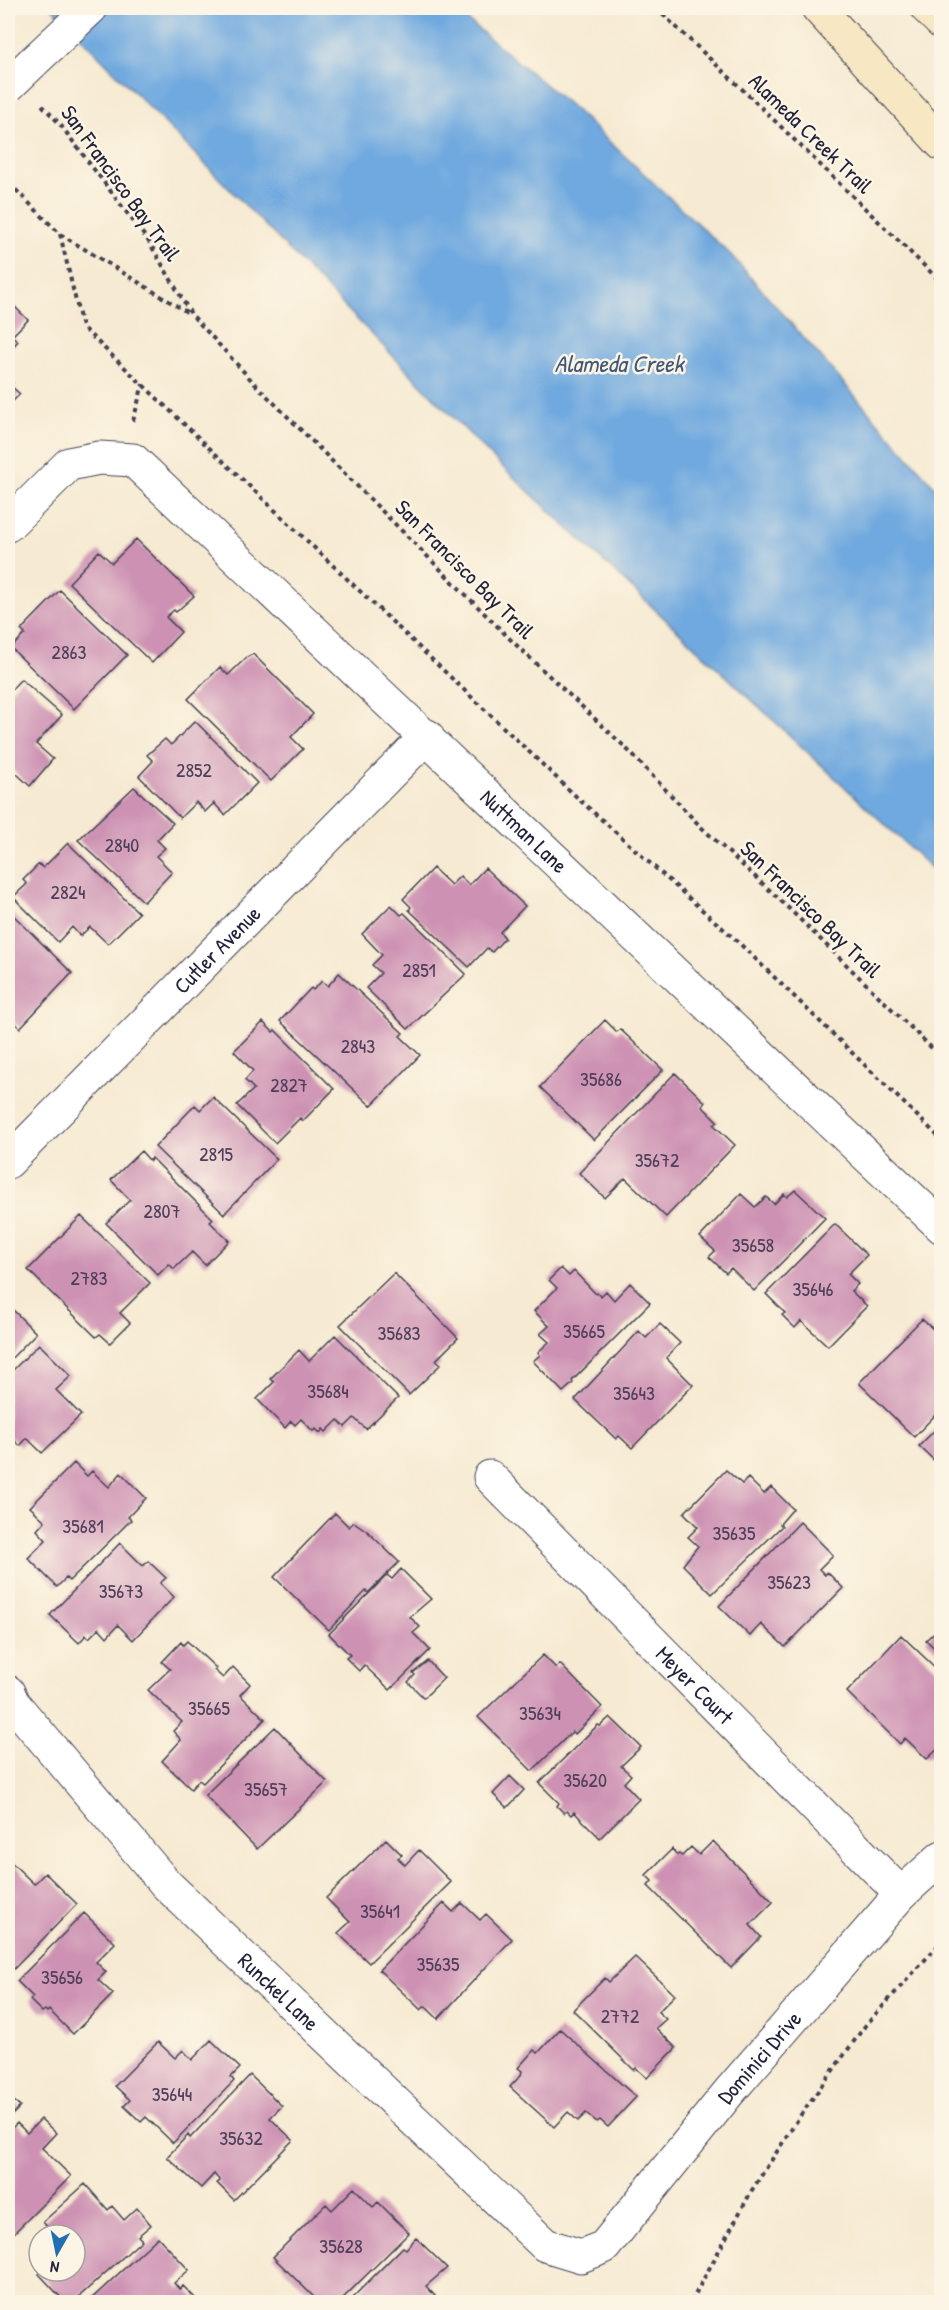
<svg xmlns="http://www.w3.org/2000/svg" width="949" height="2310" font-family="'Patrick Hand',sans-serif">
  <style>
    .water { fill: #6fa9df; stroke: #48668d; stroke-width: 1.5 }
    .building { fill: #cd92b3 }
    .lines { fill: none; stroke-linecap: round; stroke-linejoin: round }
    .minor-casing { stroke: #424052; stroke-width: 35 }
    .tertiary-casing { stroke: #424052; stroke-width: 35 }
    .secondary-casing { stroke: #424052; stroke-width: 35 }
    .path { stroke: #424052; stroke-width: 4; stroke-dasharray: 4.5 4.5; stroke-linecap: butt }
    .minor { stroke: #fff; stroke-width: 33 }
    .tertiary { stroke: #fff; stroke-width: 33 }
    .secondary { stroke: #f7e8c3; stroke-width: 33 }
    .tertiary-bridge-casing { stroke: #424052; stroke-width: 35; stroke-linecap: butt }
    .tertiary-bridge { stroke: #fff; stroke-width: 33 }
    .labels { text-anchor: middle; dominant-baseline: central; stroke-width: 5; stroke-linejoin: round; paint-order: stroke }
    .number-label { font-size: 20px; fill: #4d3e59 }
    .street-label { font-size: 22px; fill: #22223b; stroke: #fcf5e5 }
    .water-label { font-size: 24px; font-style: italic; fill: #41587d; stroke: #fcf5e5 }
  </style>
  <rect width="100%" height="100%" fill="#fcf5e5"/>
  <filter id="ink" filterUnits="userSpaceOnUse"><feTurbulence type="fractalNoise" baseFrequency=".0167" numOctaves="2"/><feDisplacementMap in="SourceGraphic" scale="12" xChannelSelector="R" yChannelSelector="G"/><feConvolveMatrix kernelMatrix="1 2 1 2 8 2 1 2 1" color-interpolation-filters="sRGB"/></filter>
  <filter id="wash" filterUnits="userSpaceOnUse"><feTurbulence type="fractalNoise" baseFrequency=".008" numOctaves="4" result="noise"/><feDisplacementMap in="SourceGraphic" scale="24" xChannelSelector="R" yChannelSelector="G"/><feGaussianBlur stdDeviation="1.35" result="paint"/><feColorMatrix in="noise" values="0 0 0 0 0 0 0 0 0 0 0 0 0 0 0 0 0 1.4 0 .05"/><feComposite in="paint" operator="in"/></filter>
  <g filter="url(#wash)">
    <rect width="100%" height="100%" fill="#f6ead2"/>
    <path class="water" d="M52 8H453L572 107 731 255 941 494V877L493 458Z"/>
    <g id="blocks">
      <path class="building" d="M8 300 28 320 12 336 18 341 8 352Z
        M8 378 13 383 11 386 20 394 8 406Z
        M136 539 194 596 176 612 174 610 166 617 181 632 152 663 69 583 99 551 112 563Z
        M60 590 127 655 74 709 11 648 25 634 21 630Z
        M253 654 313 714 291 737 303 749 271 781 188 699 220 667 228 675 247 657Z
        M21 679 62 715 36 744 53 759 30 786 8 766V687L11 690Z
        M195 721 257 783 225 815 214 803 205 812 196 802 180 818 139 776 153 761 147 755 165 739 171 745Z
        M134 787 173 823 157 840 165 848 156 856 172 872 144 902 78 840Z
        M68 843 139 913 108 944 90 927 80 936 72 927 58 942 13 897 27 884 23 880 39 864 43 868Z
        M433 868 451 885 460 876 469 885 485 868 525 906 500 932 505 938 492 952 487 948 469 967 409 910 411 907 403 899Z
        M391 905 401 915 404 913 466 974 408 1029 366 988 381 973 372 965 382 955 362 934Z
        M8 910 72 973 20 1028 8 1016Z
        M339 973 403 1033 400 1036 420 1055 371 1106 280 1021 311 988 313 990 322 981 328 986Z
        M605 1020 617 1032 620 1029 663 1070 594 1140 540 1087Z
        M263 1022 273 1032 275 1030 334 1089 303 1121 300 1118 275 1143 237 1105 254 1089 245 1080 253 1071 234 1051Z
        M675 1073 705 1102 702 1106 718 1122 714 1125 735 1145 666 1217 625 1178 605 1198 579 1173Z
        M213 1097 277 1159 224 1214 155 1147 195 1105 200 1110Z
        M141 1151 150 1161 152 1158 213 1219 210 1222 229 1241 205 1265 192 1252 174 1269 169 1264 158 1275 106 1223 130 1200 111 1180Z
        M795 1190 825 1218 754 1291 731 1268 726 1273 709 1257 715 1251 700 1237 741 1194 755 1207 766 1197 774 1204 784 1194 787 1197Z
        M81 1216 150 1283 120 1313 130 1323 110 1343 100 1334 96 1337 28 1270Z
        M835 1224 867 1255 848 1274 858 1284 851 1291 867 1306 828 1346 801 1321 795 1328 782 1315 785 1313 766 1294Z
        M561 1268 569 1276 574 1271 596 1294 598 1293 601 1296 606 1291 614 1300 630 1283 650 1303 572 1381 573 1383 563 1392 533 1361 540 1355 538 1352 549 1342 540 1334 549 1326 534 1311 557 1288 549 1280Z
        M394 1273 458 1338 436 1360 441 1364 409 1395 340 1325Z
        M8 1305 36 1333 8 1362Z
        M922 1319 935 1331 939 1327 942 1329V1408L914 1437 859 1383Z
        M660 1324 680 1343 666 1358 693 1385 632 1448 619 1436 616 1439 575 1400 639 1331 646 1338Z
        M335 1335 398 1398 366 1429 354 1418 345 1427 338 1420 326 1432 323 1429 320 1433 316 1429 313 1431 301 1419 295 1425 291 1421 285 1428 257 1399 274 1382 270 1379 299 1350 309 1361Z
        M39 1344 71 1376 56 1390 81 1415 42 1453 27 1438 20 1446 11 1437 8 1441V1375Z
        M942 1423V1468L919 1446Z
        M74 1463 87 1476 92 1471 109 1487 121 1473 146 1498 128 1517 131 1520 69 1581 66 1578 57 1587 28 1558 46 1540 37 1530 45 1521 30 1507Z
        M726 1470 742 1484 748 1478 764 1494 771 1487 793 1509 780 1524 782 1526 712 1594 683 1565 698 1546 688 1537 698 1527 684 1513Z
        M335 1513 349 1527 354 1522 367 1531 399 1562 368 1593 366 1591 329 1630 274 1577Z
        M800 1522 833 1555 819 1569 825 1575 827 1572 843 1588 785 1647 761 1624 750 1636 719 1606Z
        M120 1543 143 1566 148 1561 166 1578 160 1583 174 1597 133 1640 118 1625 107 1637 99 1628 89 1638 86 1635 79 1643 50 1615Z
        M401 1569 431 1599 410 1617 420 1627 413 1633 430 1650 390 1690 364 1665 359 1671 346 1658 350 1655 329 1634 387 1575 392 1579Z
        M942 1625V1655L926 1640Z
        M901 1635 942 1674V1745L927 1759 905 1738 900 1744 847 1692Z
        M187 1641 216 1668 214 1670 223 1678 233 1667 250 1684 240 1695 265 1719 203 1783 199 1780 191 1789 162 1761 181 1740 173 1731 182 1722 148 1690 170 1669 162 1662 181 1642 183 1645Z
        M543 1655 556 1668 560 1664 602 1707 575 1734 572 1732 532 1771 478 1717Z
        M428 1661 444 1678 424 1698 408 1682 415 1675 413 1673Z
        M610 1717 641 1747 621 1766 631 1775 624 1783 639 1799 600 1838 574 1812 571 1815 567 1811 564 1813 557 1806 559 1803 539 1783 598 1725 600 1726Z
        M275 1727 327 1782 257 1849 205 1795Z
        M510 1776 524 1790 507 1808 493 1794Z
        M386 1839 402 1855 398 1858 405 1865 419 1850 451 1882 369 1963 338 1933 350 1922 326 1898Z
        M713 1841 773 1902 750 1925 761 1937 731 1968 648 1886 652 1881 646 1875 672 1849 677 1855 679 1854 682 1856 691 1847 699 1855Z
        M11 1862 34 1884 45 1873 77 1904 8 1975V1866Z
        M444 1903 453 1912 462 1903 480 1920 486 1914 512 1939 438 2019 425 2006 421 2010 379 1970Z
        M84 1913 115 1943 96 1962 106 1972 98 1980 113 1994 73 2034 49 2010 47 2012 45 2010 42 2012 30 2000 33 1997 17 1981Z
        M635 1957 675 1995 658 2012 666 2019 656 2028 676 2048 647 2078 636 2068 634 2070 573 2010 605 1978 609 1982Z
        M560 2029 636 2097 608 2127 600 2120 597 2122 586 2113 578 2121 568 2112 554 2127 510 2087 521 2075 522 2071 518 2068 534 2050 538 2053Z
        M211 2040 240 2068 231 2077 234 2081 173 2143 146 2117 141 2122 124 2106 130 2100 115 2086 158 2042 175 2058 183 2050 192 2060Z
        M250 2075 282 2106 270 2118 293 2140 234 2200 217 2183 220 2181 214 2174 201 2188 167 2157 188 2135 190 2138Z
        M8 2095 20 2107 8 2119Z
        M41 2119 56 2133 42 2148 71 2176 8 2239V2132L17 2123 27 2133Z
        M85 2184 108 2210 112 2206 124 2220 137 2208 151 2225 138 2236 142 2240 73 2302H65L39 2274 42 2271H75V2235H54L43 2222Z
        M354 2188 373 2207 378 2202 409 2233 339 2302H319L273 2257 326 2204 332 2210Z
        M158 2237 189 2270 174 2283 180 2290 183 2286 199 2302H88Z
        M416 2238 447 2268 426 2286 436 2297 431 2302H348L403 2247 406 2249Z"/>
    </g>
  </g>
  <g filter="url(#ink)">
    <use href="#blocks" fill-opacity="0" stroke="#424052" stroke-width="1.5"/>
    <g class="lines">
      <defs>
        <g id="minor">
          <path id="s1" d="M8 525 69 464 99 458 133 460 942 1227"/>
          <path id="s2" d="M8 1162 427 736"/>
          <path id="s3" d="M490 1477 901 1894"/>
          <path id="s4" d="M8 1692 13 1703 166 1884 545 2245 581 2256 604 2247 729 2092 901 1894 942 1857"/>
        </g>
        <path id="tertiary" d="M32 63 91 8"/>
        <path id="secondary" d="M818 8 942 144
          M927 8 942 23"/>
      </defs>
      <use href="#minor" class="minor-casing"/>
      <use href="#tertiary" class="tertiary-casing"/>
      <use href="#secondary" class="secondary-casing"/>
      <path class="path" d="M656 8 742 89 942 283
        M42 105 59 123 149 242 191 314 255 384 512 641 625 747 701 827 776 896 942 1058
        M8 185 15 189 60 234 190 314
        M60 234 82 327 583 803 737 941 942 1140
        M133 421 143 384
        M691 2302 752 2190 802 2113 865 2026 942 1941"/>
      <use href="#minor" class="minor"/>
      <use href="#tertiary" class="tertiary"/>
      <use href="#secondary" class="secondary"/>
      <defs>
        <path id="tertiary-bridge" d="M8 86 32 63"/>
      </defs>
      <use href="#tertiary-bridge" class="tertiary-bridge-casing"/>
      <use href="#tertiary-bridge" class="tertiary-bridge"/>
    </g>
  </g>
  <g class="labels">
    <g class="number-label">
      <text x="69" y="651">2863</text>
      <text x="194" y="769">2852</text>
      <text x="122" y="844">2840</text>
      <text x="68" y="891">2824</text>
      <text x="419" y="969">2851</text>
      <text x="358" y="1045">2843</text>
      <text x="601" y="1078">35686</text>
      <text x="289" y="1084">2827</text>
      <text x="216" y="1153">2815</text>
      <text x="657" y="1159">35672</text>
      <text x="162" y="1210">2807</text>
      <text x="753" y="1244">35658</text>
      <text x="89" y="1277">2783</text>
      <text x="813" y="1288">35646</text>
      <text x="584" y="1330">35665</text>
      <text x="399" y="1332">35683</text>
      <text x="328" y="1390">35684</text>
      <text x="634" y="1392">35643</text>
      <text x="83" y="1525">35681</text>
      <text x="734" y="1532">35635</text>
      <text x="789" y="1581">35623</text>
      <text x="121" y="1590">35673</text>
      <text x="209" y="1707">35665</text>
      <text x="540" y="1712">35634</text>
      <text x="585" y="1779">35620</text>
      <text x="266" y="1788">35657</text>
      <text x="380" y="1910">35641</text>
      <text x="438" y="1963">35635</text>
      <text x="62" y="1976">35656</text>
      <text x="620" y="2015">2772</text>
      <text x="172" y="2093">35644</text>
      <text x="241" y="2137">35632</text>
      <text x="341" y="2245">35628</text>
    </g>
    <g class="street-label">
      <text transform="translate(811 133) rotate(44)">Alameda Creek Trail</text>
      <text transform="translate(121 183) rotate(54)">San Francisco Bay Trail</text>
      <text transform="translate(465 569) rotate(45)">San Francisco Bay Trail</text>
      <text stroke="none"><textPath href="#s1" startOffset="690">Nuttman Lane</textPath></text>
      <text transform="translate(811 909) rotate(44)">San Francisco Bay Trail</text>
      <text stroke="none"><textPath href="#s2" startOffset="298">Cutler Avenue</textPath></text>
      <text stroke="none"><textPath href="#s3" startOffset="292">Meyer Court</textPath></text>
      <text stroke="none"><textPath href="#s4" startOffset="405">Runckel Lane</textPath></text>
      <text stroke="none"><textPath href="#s4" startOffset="1080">Dominici Drive</textPath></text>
    </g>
    <g class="water-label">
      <text x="619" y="363">Alameda Creek</text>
    </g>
  </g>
  <rect width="949" height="2310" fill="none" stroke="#fcf5e5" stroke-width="30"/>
  <g transform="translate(57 2253) rotate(189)"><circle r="28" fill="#fcf5e5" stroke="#a5a1a1" stroke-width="1.5"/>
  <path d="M0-4.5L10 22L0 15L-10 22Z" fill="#1f6fb2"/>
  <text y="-9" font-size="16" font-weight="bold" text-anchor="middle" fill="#22223b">N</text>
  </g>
</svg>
